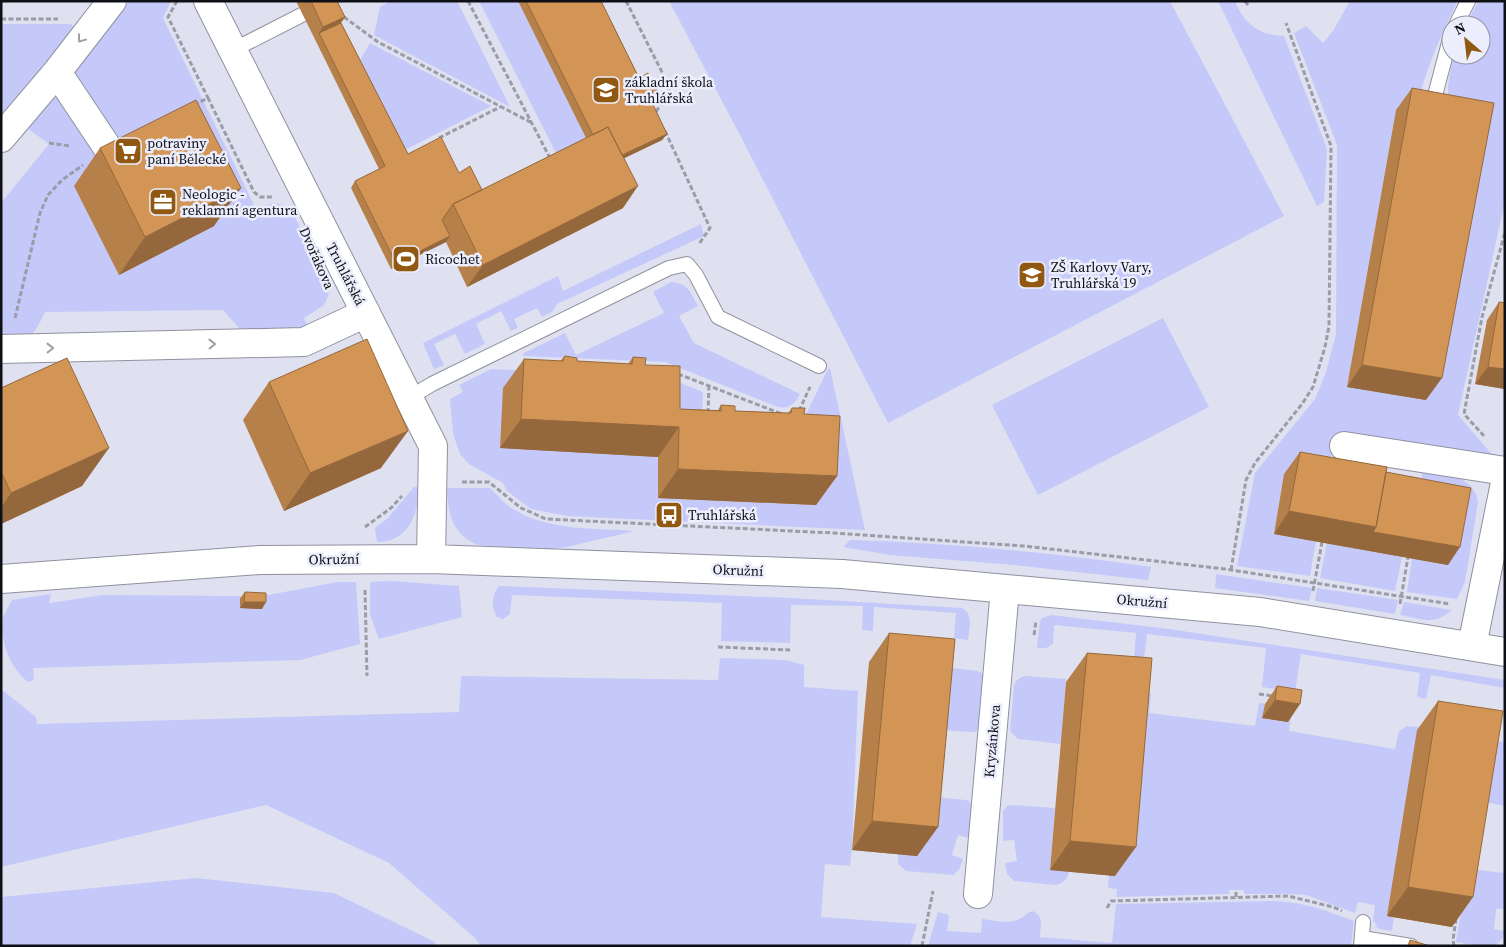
<svg xmlns="http://www.w3.org/2000/svg" width="1506" height="947" font-family="'Source Serif 4',serif">
  <style>
    .green { fill: #c4c9f9 }
    .lines { fill: none; stroke-linecap: round; stroke-linejoin: round }
    .lane-casing { stroke: #90919f; stroke-width: 16 }
    .street-casing { stroke: #90919f; stroke-width: 30 }
    .path { stroke: #9a9ca7; stroke-width: 3; stroke-dasharray: 5 2.5; stroke-linecap: butt }
    .lane { stroke: #fff; stroke-width: 14 }
    .street { stroke: #fff; stroke-width: 28 }
    .wall { fill: #b58049 }
    .shaded-wall { fill: #94683c }
    .building { fill: #d39555; stroke: #94683c }
    .oneway { stroke: #9f9fa1 }
    .labels { text-anchor: middle; dominant-baseline: central; stroke-width: 5; stroke-linejoin: round; paint-order: stroke }
    .poi-label { font-size: 14px; fill: #0f1015; stroke: #eceefd; text-anchor: start }
    .street-label { font-size: 14px; fill: #0f1015; stroke: #eceefd }
  </style>
  <rect width="100%" height="100%" fill="#dfe1f0"/>
  <path class="green" d="M129 1H171L163 18 256 209 273 203 280 204 292 211 320 269 329 294 324 305 304 318 308 327 246 336 223 310 45 312C32 339 31 339 1 339V203L49 144 27 128Z
    M391 1H457L510 107 374 35 380 7Z
    M479 1H518L592 149 558 157Z
    M669 1H1170L1284 216 888 423 741 137Z
    M1218 1H1235C1243 23 1260 36 1284 36L1327 149 1324 202 1317 206Z
    M1350 1H1458C1439 38 1424 74 1415 114L1396 110 1347 387 1448 120V85L1453 55H1481V25H1466L1478 1H1505V201L1458 415 1496 459 1335 435 1327 482 1284 475 1274 533 1316 541 1310 576 1237 566 1255 473 1315 399 1326 372 1336 334 1337 145 1294 33 1306 26 1323 43 1333 31Z
    M1 24H72L74 28 1 116Z
    M370 43 491 106 401 152 356 67Z
    M701 224 704 236 557 304 552 312 542 317 537 308 514 319 518 328 511 331 501 311 476 324 485 344 465 354 455 334 434 344 444 365 434 369 423 343 558 276 563 291Z
    M671 282C689 283 690 292 698 306L679 316 694 343 800 394C795 403 790 409 778 407L665 362 524 356 522 354 565 333 576 355 664 313 653 292Z
    M1163 318 1209 407 1038 495 992 405Z
    M830 368 865 530 567 516 531 509 507 491 503 483 469 464 460 454 453 434 450 399 463 392 459 385 491 369 542 371 659 456 658 498 816 505 799 429 827 371Z
    M663 376 703 392 701 440 625 377Z
    M1423 468C1444 474 1475 476 1478 502L1465 582 1457 599 1407 592 1412 558Z
    M414 487H419C418 514 409 542 377 542L375 529 377 526 387 519Z
    M447 488H490C497 495 505 504 513 509 549 531 594 528 635 531L567 547 545 550 478 545C452 534 448 514 447 488Z
    M850 540C950 543 1051 552 1151 567L1148 580 1014 565 890 555 843 547Z
    M1327 543 1402 557 1395 591 1320 578Z
    M1216 574 1312 588 1309 601 1215 588Z
    M392 581 459 586 462 617 379 639 370 615V582Z
    M338 582H356L360 644 300 660 33 668 34 680 28 682C10 667 0 643 3 618 5 612 9 606 12 600L51 594 49 603 103 595 240 596V608L263 596Z
    M499 586 790 598 962 608C974 614 969 629 968 640L954 638 956 613 874 607 873 631 862 630 863 606 791 605 790 643 721 641 722 603 512 595 510 614 503 619 497 617C491 607 491 595 499 586Z
    M1317 588 1398 600 1395 614 1315 601Z
    M1404 602 1452 610C1434 626 1422 619 1400 615Z
    M1051 615 1169 629 1505 680V688L1431 675 1426 699 1417 697 1420 673 1301 654 1295 692 1262 687 1266 648 1147 634 1144 659 1134 658 1136 633 1054 625 1053 644 1046 648H1037L1040 621 1042 618Z
    M720 658 786 660 804 665V687L858 691 852 850 850 866 825 864 821 917 917 924 910 946H481L475 938 389 863 266 805 1 867V689L36 717 37 724 459 712 461 676 718 680Z
    M935 666 978 671 983 674 986 679 981 727 975 732H969L929 729Z
    M1026 676 1066 679 1061 744 1018 739 1010 731 1014 685C1017 679 1020 677 1026 676Z
    M1148 690 1151 695 1149 713 1255 726 1259 703 1293 705 1289 731 1395 749 1399 731 1407 726 1419 727 1392 931 1380 929 1375 926 1377 925 1373 921 1375 905 1358 902 1355 913 1306 895 1288 894H1244V890H1229L1230 894 1116 897 1117 889 1108 888 1109 875Z
    M1488 740 1505 742V806L1479 801Z
    M923 796 966 800 969 801 973 807 969 838 958 835 952 855 963 859 959 870 953 875 906 871 898 864V854Z
    M1012 805 1055 808 1050 870 1069 871C1068 879 1064 882 1057 885L1014 881 1007 874 1005 863 1017 861 1014 840 1003 841V811L1007 806Z
    M1468 869 1505 873V909H1496L1494 929 1504 931 1503 938 1495 946H1479L1456 942Z
    M196 878 334 893 433 941 438 946H1V897Z
    M1272 901C1303 902 1326 910 1354 921L1351 946H928L938 912 949 915 947 931 981 933 982 919C993 920 1010 925 1019 919 1026 916 1025 913 1033 911 1045 919 1040 925 1040 937L1112 943 1116 904Z"/>
  <g class="lines">
    <defs>
      <path id="lane" d="M1456 25 1468 1
        M233 50 329 1
        M1433 103 1451 35
        M409 398 432 384 669 268 687 264 696 275 718 317 819 366
        M1362 938 1411 946
        M1361 946 1363 922"/>
      <path id="street" d="M208 1 433 446 431 559
        M57 72 107 147
        M1 138 57 72 112 1
        M1 349 304 342 366 313
        M1344 446 1505 471
        M1 579 260 560 431 559 842 574 1260 612 1505 652
        M1472 646 1505 483
        M978 894 1005 589"/>
    </defs>
    <use href="#lane" class="lane-casing"/>
    <use href="#street" class="street-casing"/>
    <path class="path" d="M177 1 168 17 208 98
      M468 1 550 158
      M626 1 670 88 656 112 657 114
      M1245 1 1248 5
      M344 17 378 42 532 123
      M1 19H58
      M194 105 208 98 254 192 260 197H273
      M665 131 710 228 699 244
      M439 138 500 107
      M49 143 70 146
      M15 318 40 213 48 195 62 180 83 165
      M678 374 782 414
      M799 411 810 387
      M708 413 709 386
      M1484 436 1464 414 1482 317 1505 232
      M462 482H489L521 508 546 519 833 533 1024 546 1225 569 1450 604
      M365 527 391 508 402 496
      M1231 570 1246 480 1255 463 1302 404 1313 387 1325 347 1329 326 1331 146 1286 23
      M365 590 367 676
      M1313 591 1322 542
      M1400 604 1408 557
      M1034 635 1036 621
      M718 647 790 650
      M1259 694 1273 696
      M1236 897V890
      M1107 908 1111 901 1288 896 1333 907 1342 911
      M922 946 933 891
      M1454 946 1453 940 1456 919"/>
    <use href="#lane" class="lane"/>
    <use href="#street" class="street"/>
  </g>
  <path class="wall" d="M296 1H337L345 17 341 23 408 154 459 173 482 190 586 138 518 1H601L639 78 652 96 649 98 667 134 662 140 624 158 623 208 467 287 446 242 391 269 351 188 355 181 379 169Z
    M1412 88 1426 400 1347 387 1396 110Z
    M100 148 214 226 119 275 74 186Z
    M1499 302 1505 389 1475 384 1487 320Z
    M564 357 577 361 628 364 633 357 645 365 680 409 718 410 721 405 735 411 788 413 792 408 804 414 837 476 816 505 658 498V457L500 448 503 388 524 359 560 361Z
    M269 382 381 468 284 511 243 420Z
    M1 388 82 486 1 524Z
    M1300 452 1386 472 1448 565 1274 534 1284 474Z
    M245 592 262 609 240 608V598Z
    M889 633 938 827 917 856 852 850 869 662Z
    M1087 653 1115 876 1050 870 1066 682Z
    M1277 686 1288 722 1262 718 1265 704Z
    M1438 701 1452 927 1387 916 1417 730Z"/>
  <path class="shaded-wall" d="M345 17 336 29 319 33 323 27Z
    M657 90 652 96 643 101 648 94Z
    M667 134 662 140 602 169 607 163Z
    M638 186 623 208 467 287 483 265Z
    M241 188 214 226 119 275 145 237Z
    M450 236 446 242 391 269 396 263Z
    M1362 365 1442 378 1426 400 1347 387Z
    M1488 367 1505 369V389L1475 384Z
    M521 419 679 427 658 457 500 448Z
    M408 431 381 468 284 511 310 473Z
    M109 448 82 486 1 524V508L11 493Z
    M678 469 837 476 816 505 658 498Z
    M1289 511 1376 527 1460 547 1448 565 1274 534Z
    M244 602H266L262 609 240 608Z
    M1275 700 1300 704 1288 722 1262 718Z
    M872 821 938 827 917 856 852 850Z
    M1070 841 1136 847 1115 876 1050 870Z
    M1408 887 1473 897 1452 927 1387 916Z"/>
  <path class="building" d="M311 1H337L345 17 323 27Z
    M526 1H601L639 78 648 73 657 90 648 94 667 134 622 155 608 127 593 135Z
    M341 23 408 154 441 137 459 173 470 166 482 190 453 204 442 220 450 236 396 263 355 181 385 166 319 33Z
    M1412 88 1494 103 1442 378 1362 365Z
    M196 100 241 188 145 237 100 148Z
    M608 127 638 186 483 265 453 204Z
    M1499 302 1505 303V369L1488 367Z
    M367 339 408 431 310 473 269 382Z
    M565 356 577 358V361L632 364 633 357 646 358 645 365 680 366V409L721 411V405L735 406V411L786 413H791L792 408H805L804 414 840 416 837 476 678 469 679 427 521 419 524 359 563 361 564 357Z
    M67 358 109 448 11 493 1 472V388Z
    M1300 452 1387 467 1376 527 1289 511Z
    M1386 472 1471 488 1460 547 1373 532 1376 527Z
    M245 592 266 593V602H244Z
    M889 633 955 639 938 827 872 821Z
    M1087 653 1152 658 1136 847 1070 841Z
    M1277 686 1302 690 1300 704 1275 700Z
    M1438 701 1503 711 1473 897 1408 887Z
    M1410 940 1430 946H1408Z"/>
  <defs><path id="oneway-chevron" d="M-2-3.5L2.5 0L-2 3.5" fill="none" stroke-width="1.6" stroke-linecap="round" stroke-linejoin="round" transform="scale(1.25)"/></defs>
  <g class="oneway">
    <use href="#oneway-chevron" transform="translate(81 39) rotate(127)"/>
    <use href="#oneway-chevron" transform="translate(212 344) rotate(-1)"/>
    <use href="#oneway-chevron" transform="translate(50 348) rotate(-1)"/>
  </g>
  <defs>
    <symbol id="school-square" viewBox="-11 -11 22 22"><rect x="-9" y="-9" width="18" height="18" rx="4" fill="#905811" stroke="#eceefd"/><path d="M0-5L7-2L0 1L-7-2ZM-4 1L0 2.5L4 1V4Q0 6-4 4Z" fill="#fff"/></symbol>
    <symbol id="supermarket-square" viewBox="-11 -11 22 22"><rect x="-9" y="-9" width="18" height="18" rx="4" fill="#905811" stroke="#eceefd"/><path d="M-6-5.5h2.5l.6 2H6L4.5 2H-2.5L-4.4-4H-6ZM-1.5 3.2a1.3 1.3 0 1 0 .1 0ZM3 3.2a1.3 1.3 0 1 0 .1 0Z" fill="#fff"/></symbol>
    <symbol id="office-square" viewBox="-11 -11 22 22"><rect x="-9" y="-9" width="18" height="18" rx="4" fill="#905811" stroke="#eceefd"/><path d="M-6-3h4V-5.5h4V-3h4V5H-6ZM-1-4.5V-3h2v-1.5ZM-6 0V1H6V0Z" fill="#fff"/></symbol>
    <symbol id="stadium-square" viewBox="-11 -11 22 22"><rect x="-9" y="-9" width="18" height="18" rx="4" fill="#905811" stroke="#eceefd"/><path d="M0-5a6.5 5 0 1 0 0 10a6.5 5 0 1 0 0-10ZM-3.5-1.8h7v3.6h-7Z" fill="#fff"/></symbol>
    <symbol id="bus-square" viewBox="-11 -11 22 22"><rect x="-9" y="-9" width="18" height="18" rx="4" fill="#905811" stroke="#eceefd"/><path d="M-5-6H5V4H4V6H2V4H-2V6H-4V4H-5ZM-3.5-4V0h7V-4ZM-3.5 1.2v1.5H-2V1.2ZM2 1.2v1.5H3.5V1.2Z" fill="#fff"/></symbol>
  </defs>
  <g fill-rule="evenodd">
    <use href="#school-square" x="590" y="74" width="32" height="32"/>
    <use href="#supermarket-square" x="112" y="135" width="32" height="32"/>
    <use href="#office-square" x="147" y="186" width="32" height="32"/>
    <use href="#stadium-square" x="390" y="243" width="32" height="32"/>
    <use href="#school-square" x="1016" y="259" width="32" height="32"/>
    <use href="#bus-square" x="653" y="499" width="32" height="32"/>
  </g>
  <g class="labels">
    <g class="poi-label">
      <text x="625" y="82">základní škola<tspan x="625" dy="16">Truhlářská</tspan></text>
      <text x="147" y="143">potraviny<tspan x="147" dy="16">paní Bělecké</tspan></text>
      <text x="182" y="194">Neologic -<tspan x="182" dy="16">reklamní agentura</tspan></text>
      <text x="425" y="259">Ricochet</text>
      <text x="1051" y="267">ZŠ Karlovy Vary,<tspan x="1051" dy="16">Truhlářská 19</tspan></text>
      <text x="688" y="515">Truhlářská</text>
    </g>
    <g class="street-label">
      <text transform="translate(317 258) rotate(66)">Dvořákova</text>
      <text transform="translate(346 274) rotate(63)">Truhlářská</text>
      <text transform="translate(334 559) rotate(-1)">Okružní</text>
      <text transform="translate(738 570) rotate(2)">Okružní</text>
      <text transform="translate(1142 601) rotate(5)">Okružní</text>
      <text transform="translate(992 741) rotate(-85)">Kryzánkova</text>
    </g>
  </g>
  <rect width="1506" height="947" fill="none" stroke="#0f1015" stroke-width="5"/>
  <g transform="translate(1466 40) rotate(332)"><circle r="24" fill="#eceefd" stroke="#9495a0"/>
  <path d="M0-4L9 19L0 12L-9 19Z" fill="#905811"/>
  <text y="-8" font-size="14" font-weight="bold" text-anchor="middle" fill="#0f1015">N</text>
  </g>
</svg>
